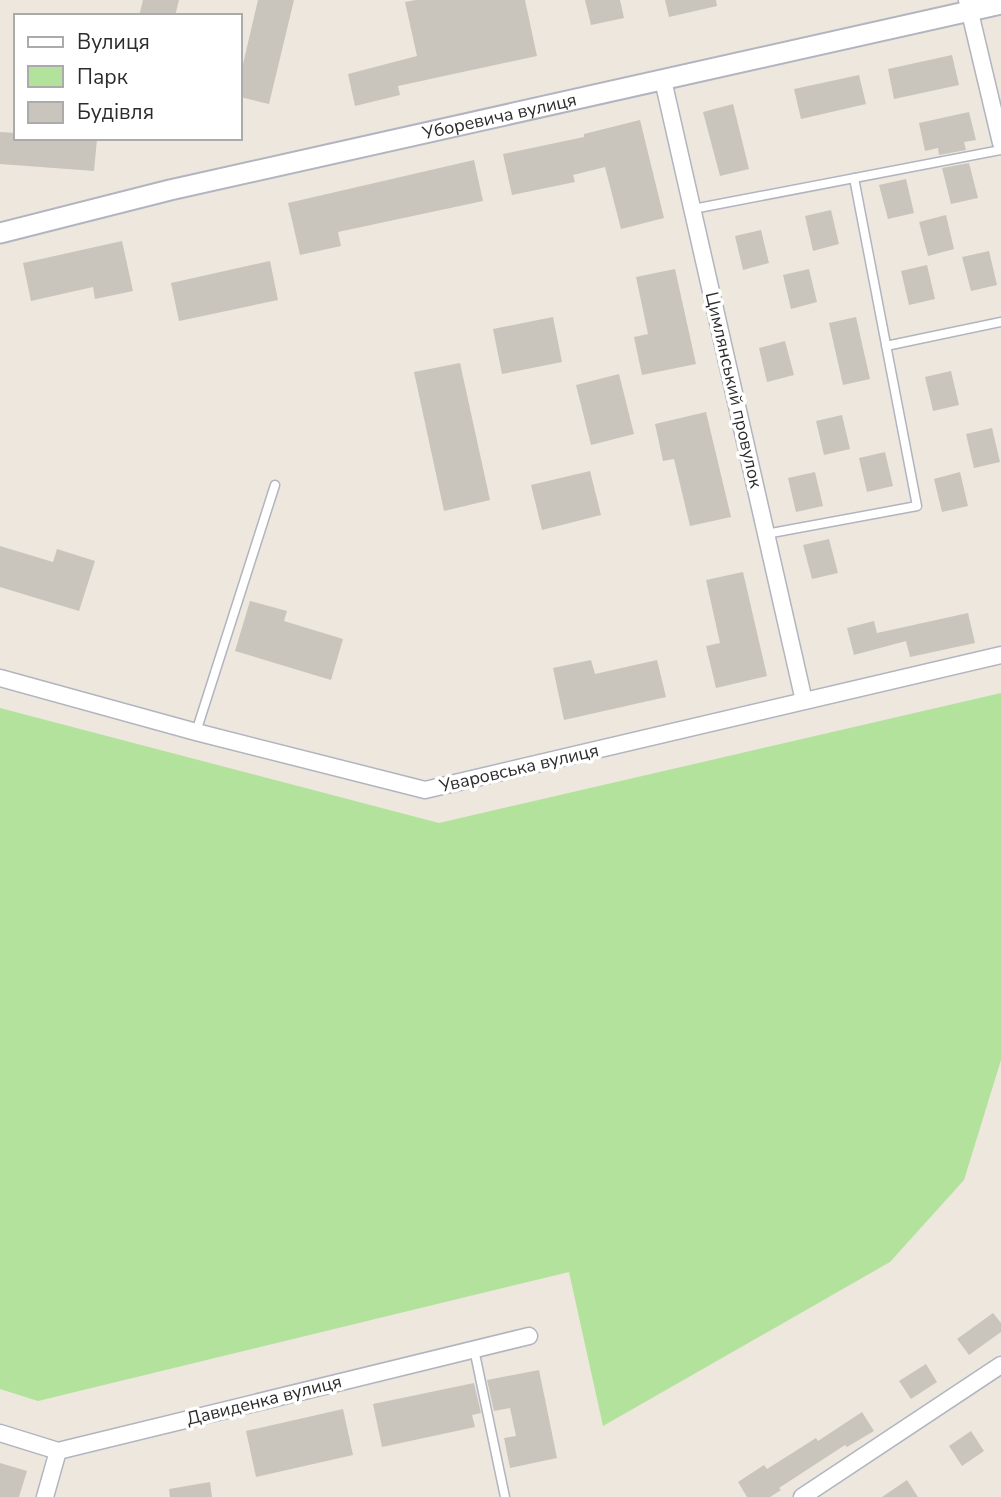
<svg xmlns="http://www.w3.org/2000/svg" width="1001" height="1497" font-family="'Nunito Sans',sans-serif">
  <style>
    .green { fill: #b3e29c }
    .building { fill: #c9c5bd }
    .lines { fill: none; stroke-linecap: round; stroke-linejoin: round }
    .service-casing { stroke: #b2b4bf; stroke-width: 11 }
    .minor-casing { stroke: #b2b4bf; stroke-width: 19 }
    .tertiary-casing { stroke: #b2b4bf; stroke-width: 23 }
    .service { stroke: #fff; stroke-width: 8 }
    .minor { stroke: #fff; stroke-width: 16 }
    .tertiary { stroke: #fff; stroke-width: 19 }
    .labels { text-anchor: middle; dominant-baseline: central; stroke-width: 7; stroke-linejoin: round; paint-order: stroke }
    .street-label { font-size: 18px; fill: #2c2c2c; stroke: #fff }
  </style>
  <rect width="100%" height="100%" fill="#ede7de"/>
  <path class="green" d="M1001 693V1060L964 1180 890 1262 603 1426 569 1272 38 1401 0 1389V708L439 823Z"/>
  <path class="building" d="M143 0H179L175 16H139Z
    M258 0H294L269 104 240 97V77Z
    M416 0H525L537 56 398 86 400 95 355 106 348 74 417 56 405 2Z
    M585 0H620L624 18 591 25Z
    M665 0H716L717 6 669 17Z
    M952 55 959 85 894 99 888 69Z
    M859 75 866 104 801 119 794 89Z
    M733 104 749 169 720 176 703 112Z
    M969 112 976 140 964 142 966 150 939 155 938 148 925 151 919 123Z
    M640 120 664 218 621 229 605 167 573 175 575 182 512 195 503 154 584 137V134Z
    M0 132 16 133V138L97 139 94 171 0 164Z
    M474 160 483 201 338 232 341 246 300 255 288 203Z
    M969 163 978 198 951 204 942 168Z
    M906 179 914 213 888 219 879 185Z
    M831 210 839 244 813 251 805 216Z
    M946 215 954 249 928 256 919 222Z
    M761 230 769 263 743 270 735 236Z
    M122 241 133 291 95 299 93 287 31 301 23 263Z
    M989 251 997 285 971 291 962 257Z
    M270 261 278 300 179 321 171 283Z
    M927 265 935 299 909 305 901 271Z
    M675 269 696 364 642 375 634 337 648 334 636 277Z
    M809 269 817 302 791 309 783 275Z
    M553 317 562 362 502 374 493 329Z
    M856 317 870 379 843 385 829 323Z
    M785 341 794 375 767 382 759 348Z
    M460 363 490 500 444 511 414 372Z
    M951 371 959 405 933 411 925 377Z
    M619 374 634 434 591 445 576 385Z
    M706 412 731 517 690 526 674 459 663 461 655 424Z
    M842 415 850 449 824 455 816 421Z
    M992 428 1000 462 974 468 966 434Z
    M885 452 893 486 867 492 859 458Z
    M590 471 601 515 542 530 531 485Z
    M815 472 823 506 796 512 788 478Z
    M960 472 968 506 942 512 934 479Z
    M829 539 838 573 812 579 803 545Z
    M0 546 53 562 57 549 95 561 79 611 0 587Z
    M743 572 767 676 716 688 706 646 720 643 706 580Z
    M250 601 287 611 284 621 343 639 331 680 235 651Z
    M968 613 975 643 910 657 906 641 854 655 847 628 874 621 877 633Z
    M591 660 595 674 657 660 666 697 564 720 553 668Z
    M993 1313 1001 1323V1332L969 1355 957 1339Z
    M926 1364 937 1382 911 1399 899 1381Z
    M539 1370 557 1458 510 1468 504 1438 516 1436 510 1408 494 1411 487 1380Z
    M474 1383 481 1413 472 1415 475 1427 382 1447 373 1404Z
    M343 1409 353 1455 256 1477 246 1431Z
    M862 1412 874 1431 847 1447 845 1445 779 1488 781 1490 770 1497H747L738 1482 764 1465 767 1469 816 1438 818 1441Z
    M971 1431 984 1451 962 1466 949 1446Z
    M0 1463 27 1471 19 1497H0Z
    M907 1480 918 1497H882Z
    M210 1482 212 1497H170L169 1489Z"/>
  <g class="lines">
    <defs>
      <path id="service" d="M693 209 1001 150
        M886 346 1001 322
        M766 534 917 506 854 178
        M196 732 275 485
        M474 1349 505 1497"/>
      <path id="minor" d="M967 0 1001 143
        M663 80 804 701
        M0 678 196 732 425 790 1001 655
        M0 1433 58 1451 529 1336
        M45 1497 58 1451
        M802 1497 1001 1365"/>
      <g id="tertiary">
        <path id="s1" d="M0 233 170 190 1001 4"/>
      </g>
    </defs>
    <use href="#service" class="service-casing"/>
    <use href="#minor" class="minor-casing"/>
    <use href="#tertiary" class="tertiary-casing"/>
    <use href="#service" class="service"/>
    <use href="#minor" class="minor"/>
    <use href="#tertiary" class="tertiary"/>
  </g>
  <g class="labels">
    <g class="street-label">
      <text stroke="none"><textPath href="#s1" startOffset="513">Уборевича вулиця</textPath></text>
      <text transform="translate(734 390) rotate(77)">Цимлянський провулок</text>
      <text transform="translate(519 768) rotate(-13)">Уваровська вулиця</text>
      <text transform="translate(264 1400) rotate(-14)">Давиденка вулиця</text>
    </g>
  </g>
  <rect x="14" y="14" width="228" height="126" fill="#ffffff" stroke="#ababab" stroke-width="2"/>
  <rect x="28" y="37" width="35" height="10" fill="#ffffff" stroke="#ababab" stroke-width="2"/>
  <text x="77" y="49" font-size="21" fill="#2c2c2c">Вулиця</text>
  <rect x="28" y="66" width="35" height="21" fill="#b3e29c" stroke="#ababab" stroke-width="2"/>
  <text x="77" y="84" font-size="21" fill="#2c2c2c">Парк</text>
  <rect x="28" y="102" width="35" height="21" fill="#c9c5bd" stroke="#ababab" stroke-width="2"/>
  <text x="77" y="119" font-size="21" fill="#2c2c2c">Будівля</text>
</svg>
